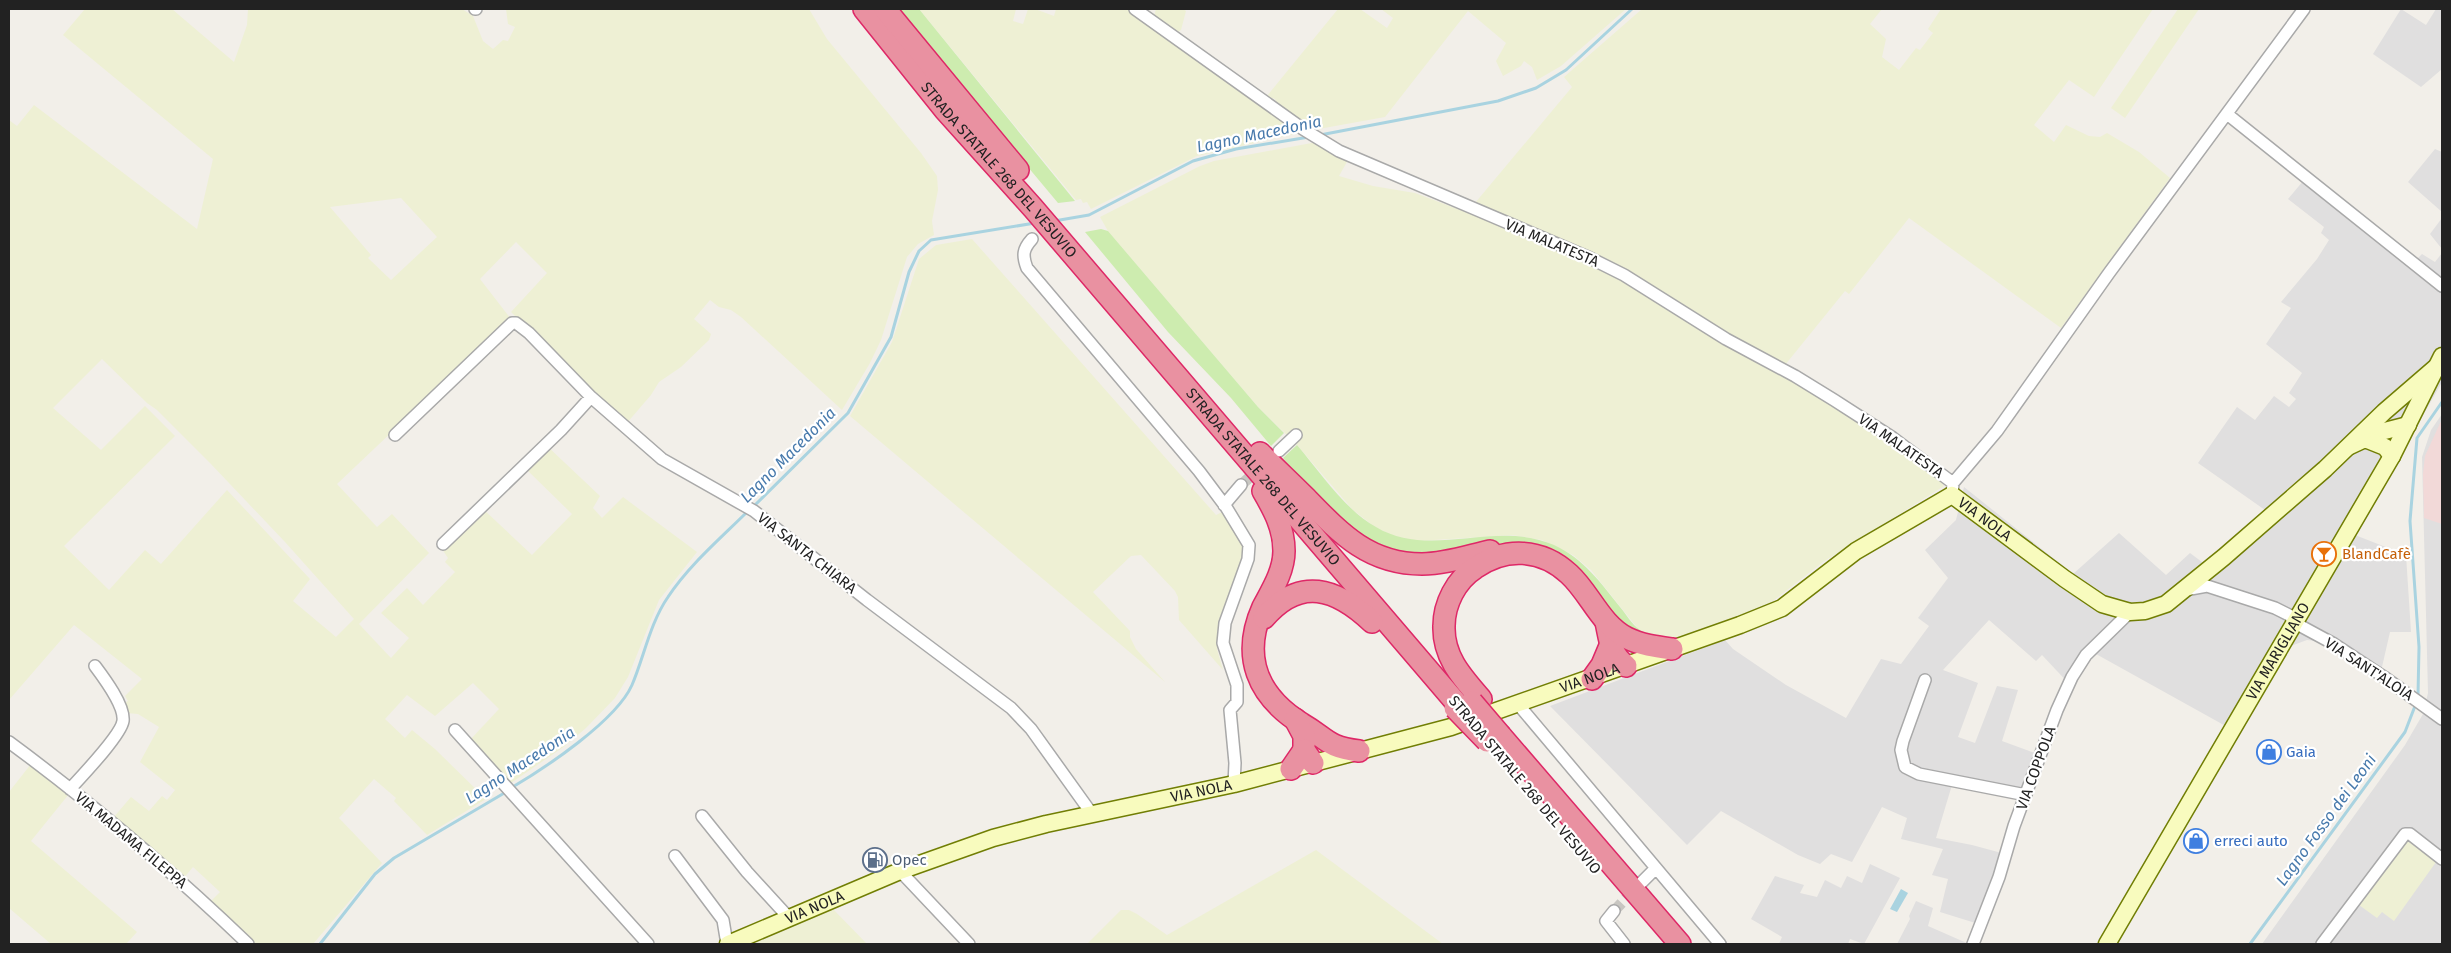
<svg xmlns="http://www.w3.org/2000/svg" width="2451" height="953" font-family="'Fira Sans',sans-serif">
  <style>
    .residential { fill: #e0dfdf }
    .commercial { fill: #f2d9d8 }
    .farmland { fill: #eef0d4; fill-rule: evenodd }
    .grass { fill: #cdecaf }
    .water { fill: #a9d3e0 }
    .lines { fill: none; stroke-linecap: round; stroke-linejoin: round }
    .stream { stroke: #a9d3e0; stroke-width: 3 }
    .street-tunnel { stroke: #c8c6c1; stroke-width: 11; stroke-dasharray: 11 5.5; stroke-linecap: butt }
    .street-casing { stroke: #a9a9a9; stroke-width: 14 }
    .secondary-casing { stroke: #717e04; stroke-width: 19 }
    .highway-casing { stroke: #de2867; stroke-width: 24 }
    .street { stroke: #fff; stroke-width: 11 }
    .secondary { stroke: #f8fbbe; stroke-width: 16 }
    .highway { stroke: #e991a1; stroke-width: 21 }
    .highway-bridge-casing { stroke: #de2867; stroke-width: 24; stroke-linecap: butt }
    .highway-bridge { stroke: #e991a1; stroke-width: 21 }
    .labels { text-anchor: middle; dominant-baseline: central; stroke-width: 4.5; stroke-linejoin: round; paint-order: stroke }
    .street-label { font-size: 15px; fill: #222; stroke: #fff }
    .food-label { font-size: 15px; fill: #c56008; stroke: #fff; text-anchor: start }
    .shop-label { font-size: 15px; fill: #366cbe; stroke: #fff; text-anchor: start }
    .service-label { font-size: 15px; fill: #4e5e75; stroke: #fff; text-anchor: start }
    .water-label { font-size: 16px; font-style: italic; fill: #487aac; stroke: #fff }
  </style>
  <rect width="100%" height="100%" fill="#f2efe9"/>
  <path class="residential" d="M2401 9 2426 25 2436 9H2442V69L2421 87 2373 54Z
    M2435 149 2442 152V212L2408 182Z
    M2309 174 2416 260 2422 254 2435 262 2442 253V382L2355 535 2406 555 2411 632H2390L2379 680 2316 641 2307 640 2288 647 2240 734 2096 654 2085 665 2072 687 2042 655 2036 661 1989 620 1943 670 1978 683 1958 737 1975 743 1997 686 2018 690 2002 741 2043 756 2028 800 1952 785 1936 838 1972 845 2009 855 1985 926 1940 912 1948 879 1932 875 1943 849 1901 839 1907 818 1882 807 1852 862 1831 854 1820 864 1798 855 1721 811 1687 845 1550 706 1725 640 1733 649 1786 685 1846 718 1881 659 1901 664 1929 626 1918 618 1948 578 1925 550 1956 520 1964 487 2073 574 2119 533 2166 575 2190 553 2206 565 2265 510 2198 463 2237 407 2255 420 2274 396 2289 407 2296 399 2289 393 2302 373 2266 344 2291 308 2281 302 2317 259 2329 240 2321 233 2324 227 2288 199Z
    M2442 218V249L2430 234Z
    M2442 414V944H2262L2405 745 2423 714 2428 693 2422 457 2431 430Z
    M1870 864 1900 878 1864 944 1850 939 1848 944H1779L1782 937 1751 919 1775 876 1804 885 1800 893 1817 897 1825 880 1841 888 1847 876 1862 883Z
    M1916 901 1933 908 1928 926 1969 944H1897L1910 919 1909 916Z"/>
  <path class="commercial" d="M2442 419V524L2424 518 2423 474 2425 456Z"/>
  <path class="farmland" d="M85 9H172L234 62 247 25 248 9H462L473 16 483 41 493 49 503 40 508 41 515 27 508 24 506 9H809L827 39 921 153 937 176 938 190 932 221 934 235 918 244 907 257 881 340 870 363 842 410 741 317 731 310 719 307 710 300 694 319 711 334 709 340 681 367 659 382 651 395 626 424 511 312 547 273 516 242 480 279 511 319 337 484 377 527 392 514 429 553 359 624 391 658 409 638 381 613 407 588 423 605 455 572 445 562 448 558 442 549 482 508 532 555 572 514 524 467 546 445 600 496 593 508 602 518 623 497 697 552 659 600 628 677 615 698 586 728 565 746 511 783 507 782 469 741 499 709 473 683 435 716 407 695 385 719 405 738 412 730 435 749 486 799 427 835 394 801 396 798 374 779 339 818 382 863 313 944H253L209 903 220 892 193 867 183 879 113 818 131 797 149 811 162 796 167 800 175 790 140 762 159 727 138 714 127 713 122 704 128 701 125 696 142 679 74 625 9 700V120L17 126 34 105 197 229 213 159 63 35ZM401 198 437 237 391 280 368 258 371 255 330 207ZM102 359 147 403 157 410 210 463 285 542 354 619 336 637 293 601 310 579 227 490 161 564 145 550 109 590 64 546 175 436 145 406 101 450 53 408Z
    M919 9H1016L1013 21 1023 24 1028 9H1035L1054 16 1056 9H1127L1155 26 1299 133 1197 156 1091 209 1087 202 1083 203 1081 199 1076 200Z
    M1156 9H1183L1186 11 1181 30 1178 32 1154 16Z
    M1338 9H1360L1387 28 1393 18 1381 9H1626L1561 66 1537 80 1532 67 1524 61 1521 66 1503 76 1496 61 1506 43 1468 11 1385 117 1313 130 1278 107 1275 99 1267 96Z
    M1642 9H1882L1870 24 1886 39 1882 57 1899 70 1916 48 1920 50 1933 33 1928 29 1941 9H2153L2094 97 2069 80 2034 125 2054 142 2066 125 2089 136 2100 137 2107 133 2139 152 2170 178 2061 328 1909 218 1849 294 1845 291 1785 365 1742 343 1691 313 1475 203 1572 87 1564 77Z
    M2178 9H2199L2125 118 2111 108Z
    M1317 142 1348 160 1339 176 1373 186 1415 193 1522 233 1604 269 1855 418 1939 478 1944 486 1823 562 1773 601 1729 620 1668 641 1657 639 1639 630 1591 570 1573 555 1542 540 1512 535 1418 541 1393 536 1375 527 1353 510 1297 445 1258 407 1108 231 1100 217 1200 166 1214 161Z
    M972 239 1216 515 1222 512 1227 516 1241 538 1244 553 1219 620 1217 635V649L1223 670 1179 620 1178 597 1175 591 1141 555 1131 556 1093 592 1130 631V637L1136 649 1165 682 850 416 892 342 919 259 936 245Z
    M31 764 69 794 31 841 137 932 126 944H51L9 908V792Z
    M2406 840 2436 862 2394 921 2382 912 2377 918 2359 905Z
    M1316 850 1443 944H1087L1121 910H1129L1137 914 1167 935Z
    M833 909 867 944H753L781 932Z"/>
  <path class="grass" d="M896 9H919L1075 201 1058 203Z
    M1101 229 1108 231 1258 407 1284 433 1271 446 1231 398 1168 332 1085 232Z
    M1297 445C1320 472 1344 509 1376 527 1431 560 1495 519 1554 545 1584 559 1600 582 1620 607 1626 614 1632 625 1640 630 1645 634 1651 636 1657 639L1627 631 1564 559H1433L1379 551 1327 511 1283 458Z"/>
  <path class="water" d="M1901 889 1908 893 1897 912 1890 909Z"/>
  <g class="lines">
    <path class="stream" d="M1320 135 1498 101 1536 88 1566 70 1632 9
      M1054 221 1089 215 1193 161 1236 149 1309 137
      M753 507 848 413 891 337 909 272 919 251 931 240 1035 223
      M2418 695 2419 647 2410 521 2417 438 2442 402
      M511 788C545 768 616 721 632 685 644 657 650 623 668 597 689 565 721 538 748 511
      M320 944 375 874 394 858 506 792
      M2250 944 2405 732 2415 706"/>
    <path class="street-tunnel" d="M1241 485 1261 467
      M1614 911 1637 887"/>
    <defs>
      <path id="street" d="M475 9H476
        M1135 9 1303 129 1339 151 1590 258 1624 275 1726 339 1795 376 1834 400 1893 438 1953 483 1952 495
        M2227 114 2442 286
        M1032 239C1023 249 1022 255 1027 268L1199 471 1226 507 1249 545 1248 559 1225 623 1223 643 1237 685V702L1230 710 1235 763 1234 784
        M395 435 512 323H516L529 333 591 397 662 459 754 511 867 600 1011 708 1031 729 1092 814
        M1279 451 1296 435
        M1953 483 1997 431 2109 273 2304 9
        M1224 505 1241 485
        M443 544 561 430 591 397
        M2185 590 2207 586 2275 608 2289 615 2297 624 2334 644 2384 677 2442 719
        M1925 680 1903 741 1901 750 1905 767 1919 774 2026 795
        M1517 703 1720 944
        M455 730 648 944
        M9 742C93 804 173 872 248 944
        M70 789C81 777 121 735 123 721 125 706 104 678 95 666
        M702 816 747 872 790 919
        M675 856 723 920 727 944
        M900 871 969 944
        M1642 882 1656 868
        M1614 911 1606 921 1624 944
        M1973 944 1999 877 2014 826 2057 710 2072 677 2086 655 2130 612
        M2322 944 2405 834H2410L2442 859"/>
      <g id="secondary">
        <path d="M2365 439 2373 434 2408 425"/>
        <path d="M2350 446 2365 439 2385 447 2392 456"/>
        <path id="s1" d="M728 944 900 871 993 838 1046 824 1234 784 1451 727 1740 625 1782 608 1856 551 1952 495 2065 579 2102 604 2130 612 2145 611 2166 604 2224 557 2325 469 2384 412 2435 368"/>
        <path id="s2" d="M2107 944 2392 456 2442 356"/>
      </g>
      <g id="highway">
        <path id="s3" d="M864 9 945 110 1033 208 1459 706"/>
        <path d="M885 9 1018 170"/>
        <path d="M1260 453C1275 468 1291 483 1306 498 1341 534 1369 564 1422 564 1445 564 1468 556 1490 551"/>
        <path d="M1263 491C1274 510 1284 528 1284 551 1284 571 1272 590 1263 607 1241 656 1257 696 1302 724 1328 739 1326 747 1359 751"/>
        <path d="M1264 618C1300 576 1336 588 1372 622"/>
        <path d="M1606 622C1610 640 1610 654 1626 666"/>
        <path d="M1592 679 1602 665 1610 646"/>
        <path d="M1481 699C1462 677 1443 657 1444 626 1444 604 1456 580 1475 568 1505 547 1541 548 1569 574 1590 593 1600 624 1627 638 1641 645 1657 647 1672 649"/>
        <path d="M1295 719 1304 736V750L1313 763"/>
        <path d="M1501 736 1680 944"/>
        <path d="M1291 769 1304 750"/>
      </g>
    </defs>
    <use href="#street" class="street-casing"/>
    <use href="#secondary" class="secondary-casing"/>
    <use href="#highway" class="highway-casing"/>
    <use href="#street" class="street"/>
    <use href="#secondary" class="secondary"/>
    <use href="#highway" class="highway"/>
    <defs>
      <path id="highway-bridge" d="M1472 702 1501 736
        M1455 708 1487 741"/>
    </defs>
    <use href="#highway-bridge" class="highway-bridge-casing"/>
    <use href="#highway-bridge" class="highway-bridge"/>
  </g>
  <defs>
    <symbol id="bar-ring" viewBox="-11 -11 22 22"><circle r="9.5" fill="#fff" stroke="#e8710a" stroke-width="1.5"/><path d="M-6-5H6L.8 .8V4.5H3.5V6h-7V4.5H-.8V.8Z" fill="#e8710a"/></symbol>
    <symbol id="shop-ring" viewBox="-11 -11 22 22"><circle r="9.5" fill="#fff" stroke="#3f7fe0" stroke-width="1.5"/><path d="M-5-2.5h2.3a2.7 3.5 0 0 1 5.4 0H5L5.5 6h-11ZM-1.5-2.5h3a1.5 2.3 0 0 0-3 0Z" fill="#3f7fe0"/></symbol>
    <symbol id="fuel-ring" viewBox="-11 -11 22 22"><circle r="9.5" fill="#fff" stroke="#5c6f8a" stroke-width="1.5"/><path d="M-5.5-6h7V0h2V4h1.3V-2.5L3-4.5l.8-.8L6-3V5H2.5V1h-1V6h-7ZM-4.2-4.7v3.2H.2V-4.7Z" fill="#5c6f8a"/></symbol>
  </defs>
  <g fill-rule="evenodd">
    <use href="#bar-ring" x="2310" y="540" width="28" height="28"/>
    <use href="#shop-ring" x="2255" y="738" width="28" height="28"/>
    <use href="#shop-ring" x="2182" y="827" width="28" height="28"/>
    <use href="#fuel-ring" x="861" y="846" width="28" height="28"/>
  </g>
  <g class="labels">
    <g class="street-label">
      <text stroke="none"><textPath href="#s3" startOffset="210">STRADA STATALE 268 DEL VESUVIO</textPath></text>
      <text transform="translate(1552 243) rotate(23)">VIA MALATESTA</text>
      <text transform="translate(1901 446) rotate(35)">VIA MALATESTA</text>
      <text stroke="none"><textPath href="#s3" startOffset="615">STRADA STATALE 268 DEL VESUVIO</textPath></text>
      <text stroke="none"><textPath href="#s1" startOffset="1354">VIA NOLA</textPath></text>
      <text transform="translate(807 553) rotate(38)">VIA SANTA CHIARA</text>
      <text stroke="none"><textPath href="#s2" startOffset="339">VIA MARIGLIANO</textPath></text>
      <text transform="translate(2369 669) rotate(33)">VIA SANT'ALOIA</text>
      <text stroke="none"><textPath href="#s1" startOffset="904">VIA NOLA</textPath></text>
      <text transform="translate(2036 768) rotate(-70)">VIA COPPOLA</text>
      <text transform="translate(1525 785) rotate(50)">STRADA STATALE 268 DEL VESUVIO</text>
      <text stroke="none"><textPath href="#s1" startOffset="499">VIA NOLA</textPath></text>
      <text transform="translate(131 840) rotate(40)">VIA MADAMA FILEPPA</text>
      <text stroke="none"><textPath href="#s1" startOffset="94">VIA NOLA</textPath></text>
    </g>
    <g class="food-label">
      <text x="2342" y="554">BlandCafè</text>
    </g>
    <g class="shop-label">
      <text x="2286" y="752">Gaia</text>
      <text x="2214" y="841">erreci auto</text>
    </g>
    <g class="service-label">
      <text x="892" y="860">Opec</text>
    </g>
    <g class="water-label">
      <text transform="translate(1259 134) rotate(-12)">Lagno Macedonia</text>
      <text transform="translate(788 455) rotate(-45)">Lagno Macedonia</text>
      <text transform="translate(520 765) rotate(-33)">Lagno Macedonia</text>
      <text transform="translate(2326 820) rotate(-54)">Lagno Fosso dei Leoni</text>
    </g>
  </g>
  <rect width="2451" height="953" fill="none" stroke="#222222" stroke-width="20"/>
</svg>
